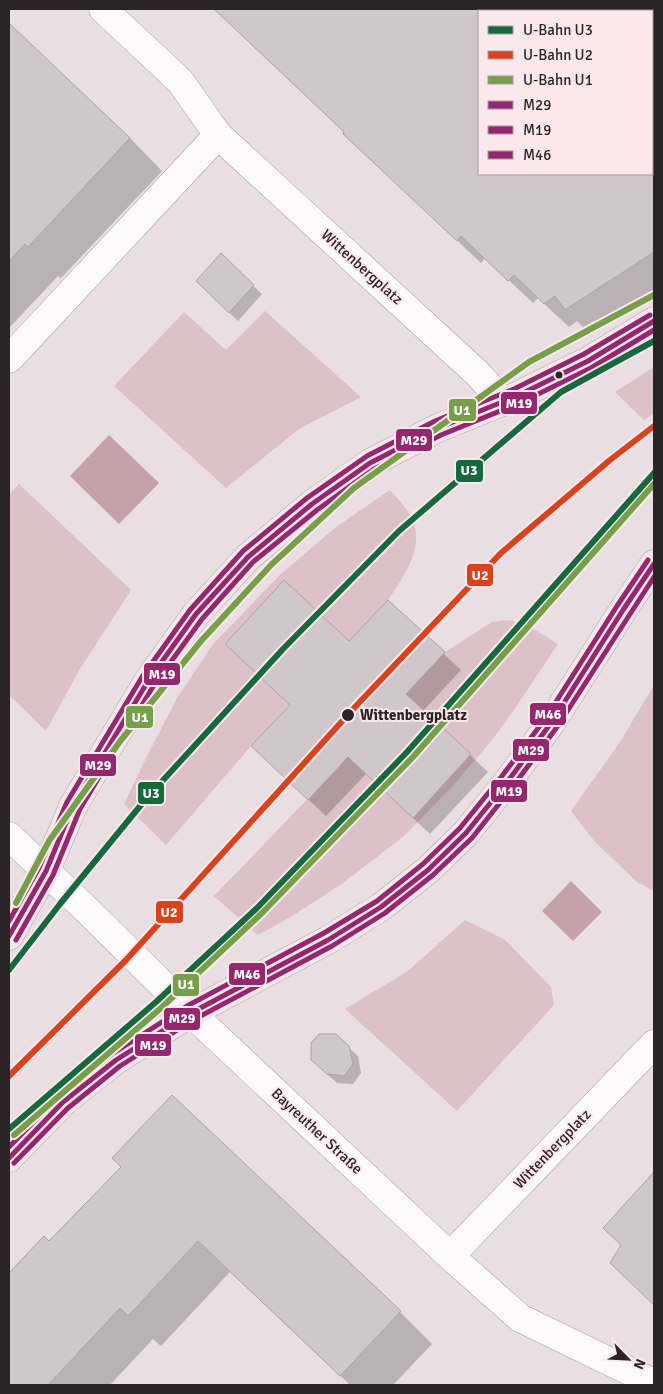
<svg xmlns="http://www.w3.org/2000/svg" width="663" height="1394" font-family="Signika,sans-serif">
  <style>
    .green { fill: #ddc1c8 }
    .water { fill: #c5a1aa }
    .shadow { fill: #0003; fill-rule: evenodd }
    .building { fill: #cfc7c9; stroke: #aca4a6 }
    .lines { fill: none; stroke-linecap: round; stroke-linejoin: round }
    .minor-casing { stroke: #a89fa1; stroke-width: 29 }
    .major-casing { stroke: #b8a6ab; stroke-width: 29 }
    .minor { stroke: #fcfafa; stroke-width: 28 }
    .major { stroke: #f1e7ea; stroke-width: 28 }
    .bus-1-casing { stroke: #fbe8ec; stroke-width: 9 }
    .bus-2-casing { stroke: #fbe8ec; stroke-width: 9 }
    .bus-3-casing { stroke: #fbe8ec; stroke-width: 9 }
    .bus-1 { stroke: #95276e; stroke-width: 5 }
    .bus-2 { stroke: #95276e; stroke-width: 5 }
    .bus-3 { stroke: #95276e; stroke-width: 5 }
    .metro-1-casing { stroke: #fbe8ec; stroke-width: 10 }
    .metro-2-casing { stroke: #fbe8ec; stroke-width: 10 }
    .metro-3-casing { stroke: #fbe8ec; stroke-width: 10 }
    .metro-1 { stroke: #16683d; stroke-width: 6 }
    .metro-2 { stroke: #da421e; stroke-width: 6 }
    .metro-3 { stroke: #759f48; stroke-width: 6 }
    .bus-dot { fill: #2b2426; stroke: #fbe8ec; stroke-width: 2 }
    .labels { text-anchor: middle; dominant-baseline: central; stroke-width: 4; stroke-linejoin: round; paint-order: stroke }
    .street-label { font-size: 15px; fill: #2b2426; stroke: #fbe8ec }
    .stop-label { font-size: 15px; font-weight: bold; fill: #2b2426; stroke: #fbe8ec; text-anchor: start }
    .line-badge { stroke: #fbe8ec; stroke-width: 2 }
    .badge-label { font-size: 14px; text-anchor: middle; font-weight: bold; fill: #fff }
  </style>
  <rect width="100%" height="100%" fill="#e9dee1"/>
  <path class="green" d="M265 311 361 397 299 429 226 488 114 386 184 312 226 350Z
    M654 367V413L644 420 615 392Z
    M19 484 131 590 80 669 46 731 9 695V495Z
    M390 490C398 499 409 510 413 521 424 550 403 577 388 600L251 746 166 845 124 804 148 754 177 698 213 644 280 575 336 527Z
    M509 620C527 624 542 634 558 644L512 713 492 740 452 787 404 836 343 883 289 918 258 935 214 896 348 757 413 818 471 754 406 694 445 652 492 622Z
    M654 685V891L637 882 595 842 571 811 620 742Z
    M465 920 504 939 551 987 554 1005 457 1111 345 1009 408 971Z"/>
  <path class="water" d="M109 435 159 483 119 524 70 476Z
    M571 881 602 912 573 941 542 911Z"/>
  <path class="shadow" d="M214 9H654V291L589 333 577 321 569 327 538 298 533 303 485 258 481 263 368 157 346 133ZM479 11H652V174H479Z
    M9 25 130 138 162 171 61 278 58 276 9 328V161L19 151 9 141Z
    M221 255 262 294 238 321 197 281Z
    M388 601 461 670 423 711 488 772 430 834 366 774 326 816 270 764 349 643Z
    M348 1047 358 1056 361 1073 353 1084 337 1083 321 1069Z
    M172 1097 400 1312 432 1344 393 1385H350L230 1272 161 1346 153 1339 110 1385H9V1275L44 1238 49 1243 122 1167Z
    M654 1175V1305L611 1263 623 1246 605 1228Z"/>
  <path class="building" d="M214 9H479V174H654V252L565 310 555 296 544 304 514 275 508 281 461 236 457 241 343 134 344 132Z
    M9 23 130 138 28 247 25 244 9 261Z
    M221 253 254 285 229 313 196 281Z
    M284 580 349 641 388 600 445 652 406 694 471 754 413 818 348 757 308 800 251 746 290 705 225 644Z
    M319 1034H336L349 1046 353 1064 344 1076 327 1074 311 1060V1043Z
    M172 1095 401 1311 340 1376 198 1241 128 1316 120 1308 48 1385H9V1273L44 1236 49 1241 121 1167 112 1158Z
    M654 1172V1305L610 1263 621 1245 603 1228Z"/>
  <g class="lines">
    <defs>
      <path id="minor" d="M103 9 180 81 218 135 478 374 503 402
        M9 359 218 135
        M9 836 88 911 191 1013 450 1256 520 1318 654 1383
        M450 1256 654 1044"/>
      <path id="major" d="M9 936 46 871 73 806 148 681 196 614 248 557 312 504 370 463 438 428 517 396 559 375 588 361 654 321
        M9 1158 63 1102 116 1060 191 1013 328 940 381 907 428 870 466 833 508 781 551 723 623 610 654 564"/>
    </defs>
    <use href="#minor" class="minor-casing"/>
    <use href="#major" class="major-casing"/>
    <use href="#minor" class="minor"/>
    <use href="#major" class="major"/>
    <defs>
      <path id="bus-1" d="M9 936 46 871 73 806 148 681 196 614 248 557 312 504 370 463 438 428 517 396 588 361 654 321
        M9 1158 63 1102 116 1060 191 1013 328 940 381 907 428 870 466 833 508 781 551 723 623 610 654 564"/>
      <path id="bus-2" d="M16 940 53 875 80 809 154 685 202 619 253 562 317 510 374 469 441 435 520 403 591 368 654 330
        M14 1163 68 1108 120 1066 195 1019 332 946 385 913 433 875 472 838 514 785 557 727 654 577"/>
      <path id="bus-3" d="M9 921 39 868 67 802 142 677 190 610 243 551 307 498 367 456 435 421 514 389 584 354 650 315
        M9 1147 58 1097 112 1054 187 1006 324 933 377 901 423 864 460 828 502 776 545 719 617 606 648 560"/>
    </defs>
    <use href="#bus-1" class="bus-1-casing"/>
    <use href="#bus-2" class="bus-2-casing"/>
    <use href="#bus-3" class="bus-3-casing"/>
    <use href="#bus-1" class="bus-1"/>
    <use href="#bus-2" class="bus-2"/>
    <use href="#bus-3" class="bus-3"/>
    <defs>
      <path id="metro-1" d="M9 970 60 904 145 800 283 649 399 531 561 392 654 341
        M9 1129 156 1002 257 908 407 752 654 473"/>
      <path id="metro-2" d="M9 1076 126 960 355 707 501 553 610 460 654 426"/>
      <path id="metro-3" d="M16 903 49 841 121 740 201 641 271 565 354 488 529 362 654 295
        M14 1135 161 1008 262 913 413 757 654 484"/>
    </defs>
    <use href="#metro-1" class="metro-1-casing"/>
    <use href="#metro-2" class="metro-2-casing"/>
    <use href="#metro-3" class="metro-3-casing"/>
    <use href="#metro-1" class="metro-1"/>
    <use href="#metro-2" class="metro-2"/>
    <use href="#metro-3" class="metro-3"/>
  </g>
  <g class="bus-dot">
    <circle cx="559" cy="375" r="4.5"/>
    <circle cx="348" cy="715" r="7"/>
  </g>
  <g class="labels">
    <g class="street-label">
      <text transform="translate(362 267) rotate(42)">Wittenbergplatz</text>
      <text transform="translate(317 1131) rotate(43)">Bayreuther Straße</text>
      <text transform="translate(552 1149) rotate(-46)">Wittenbergplatz</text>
    </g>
    <g class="stop-label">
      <text x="360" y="715">Wittenbergplatz</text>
    </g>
  </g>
  <g class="line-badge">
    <rect x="500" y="391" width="38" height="24" rx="5" fill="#95276e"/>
    <rect x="448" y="398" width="29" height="24" rx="5" fill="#759f48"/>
    <rect x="395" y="428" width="38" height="24" rx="5" fill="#95276e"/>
    <rect x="455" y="459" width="29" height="24" rx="5" fill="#16683d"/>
    <rect x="466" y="563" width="28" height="24" rx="5" fill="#da421e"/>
    <rect x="143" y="662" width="38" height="24" rx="5" fill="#95276e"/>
    <rect x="529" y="702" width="38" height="24" rx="5" fill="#95276e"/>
    <rect x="125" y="705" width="29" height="24" rx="5" fill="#759f48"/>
    <rect x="512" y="738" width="38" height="24" rx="5" fill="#95276e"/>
    <rect x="79" y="753" width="38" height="24" rx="5" fill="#95276e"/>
    <rect x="490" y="779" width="38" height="24" rx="5" fill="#95276e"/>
    <rect x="137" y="781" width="28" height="24" rx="5" fill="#16683d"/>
    <rect x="155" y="900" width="29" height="24" rx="5" fill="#da421e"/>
    <rect x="228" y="962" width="38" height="24" rx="5" fill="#95276e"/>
    <rect x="172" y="973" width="28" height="24" rx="5" fill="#759f48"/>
    <rect x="163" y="1007" width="38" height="24" rx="5" fill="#95276e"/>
    <rect x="134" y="1033" width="38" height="24" rx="5" fill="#95276e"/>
  </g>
  <g class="badge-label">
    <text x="519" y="408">M19</text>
    <text x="462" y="415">U1</text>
    <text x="414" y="445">M29</text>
    <text x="469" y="475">U3</text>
    <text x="480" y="580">U2</text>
    <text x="162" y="679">M19</text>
    <text x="548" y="719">M46</text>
    <text x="140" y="722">U1</text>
    <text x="531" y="755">M29</text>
    <text x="98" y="770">M29</text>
    <text x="509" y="796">M19</text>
    <text x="151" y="798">U3</text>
    <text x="169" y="917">U2</text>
    <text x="247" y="979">M46</text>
    <text x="186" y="989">U1</text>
    <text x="182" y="1023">M29</text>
    <text x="153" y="1050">M19</text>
  </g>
  <rect width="663" height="1394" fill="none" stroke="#2b2426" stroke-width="20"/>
  <rect x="478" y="10" width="175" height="165" fill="#fbe8ec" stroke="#a89a9d"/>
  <rect x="488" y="26" width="25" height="8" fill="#16683d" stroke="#a89a9d"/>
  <text x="523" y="35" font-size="15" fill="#2b2426">U-Bahn U3</text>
  <rect x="488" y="51" width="25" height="8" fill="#da421e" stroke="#a89a9d"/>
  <text x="523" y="60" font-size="15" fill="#2b2426">U-Bahn U2</text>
  <rect x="488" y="76" width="25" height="8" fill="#759f48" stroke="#a89a9d"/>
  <text x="523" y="85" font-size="15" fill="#2b2426">U-Bahn U1</text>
  <rect x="488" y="101" width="25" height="8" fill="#95276e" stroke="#a89a9d"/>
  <text x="523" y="110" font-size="15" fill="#2b2426">M29</text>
  <rect x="488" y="126" width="25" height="8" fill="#95276e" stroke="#a89a9d"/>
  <text x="523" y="135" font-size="15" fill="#2b2426">M19</text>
  <rect x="488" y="151" width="25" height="8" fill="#95276e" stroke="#a89a9d"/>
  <text x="523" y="160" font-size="15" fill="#2b2426">M46</text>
  <g transform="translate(628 1359) rotate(114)" stroke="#fbe8ec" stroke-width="4" paint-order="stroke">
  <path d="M0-4L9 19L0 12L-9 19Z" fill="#2b2426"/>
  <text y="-8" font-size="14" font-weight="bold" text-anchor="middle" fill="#2b2426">N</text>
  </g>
</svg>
